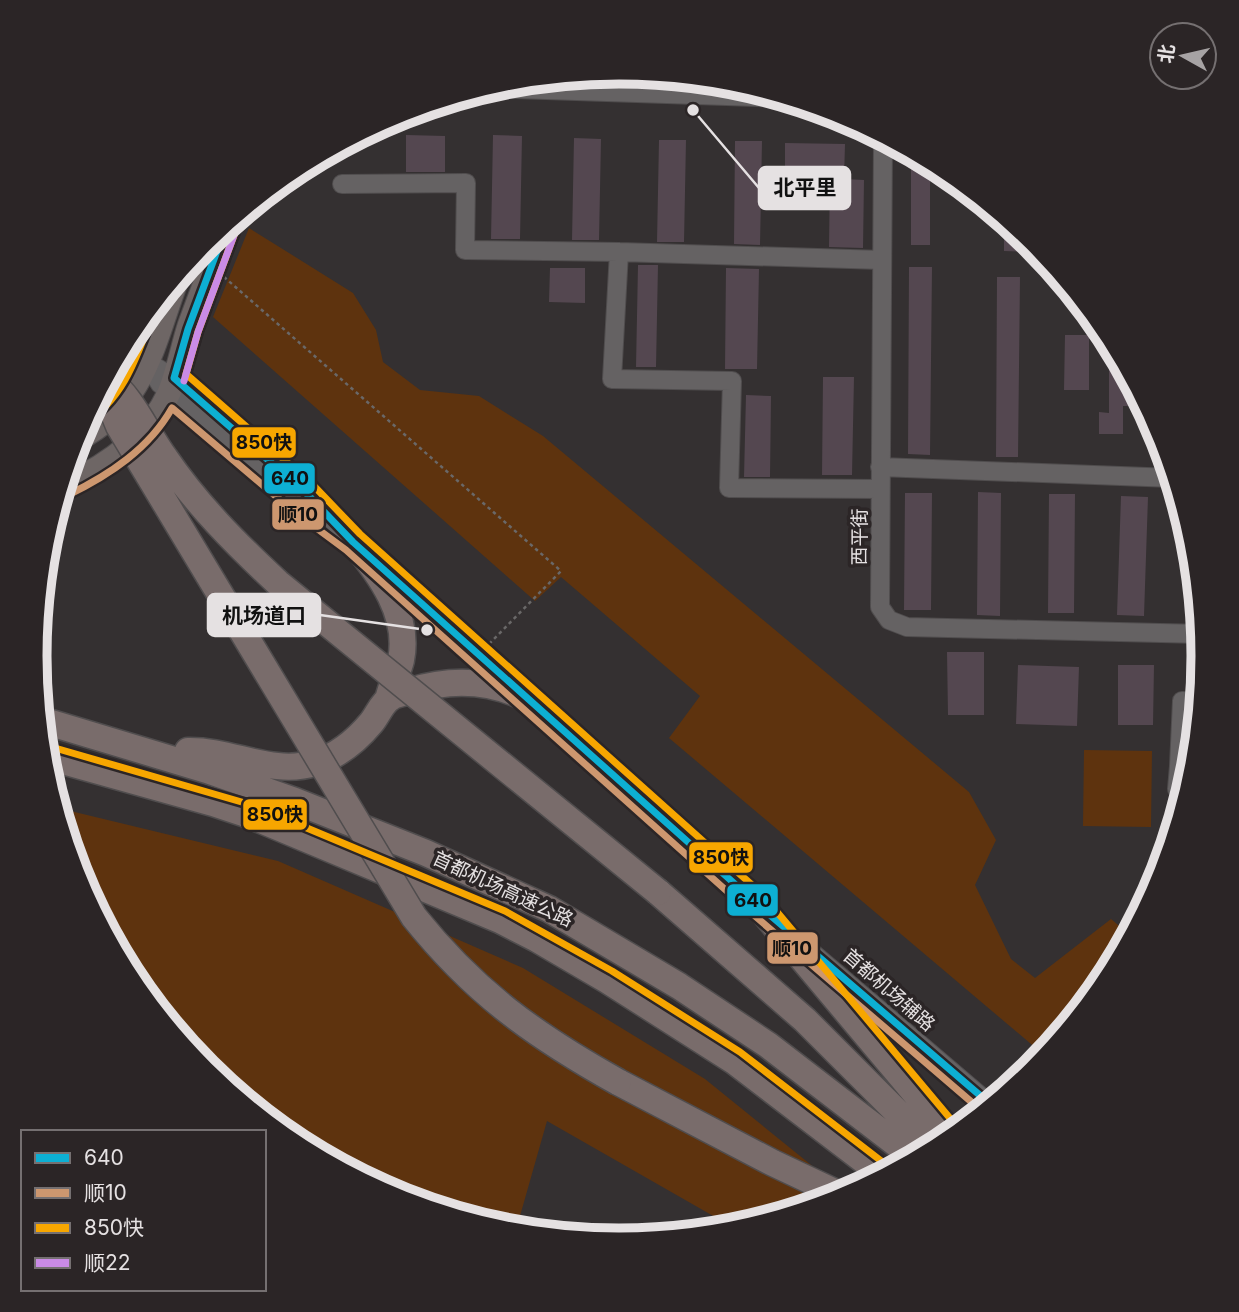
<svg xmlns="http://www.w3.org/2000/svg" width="1239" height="1312" font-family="Inter,'Noto Sans SC',sans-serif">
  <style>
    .green { fill: #5e330e }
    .building { fill: #544750 }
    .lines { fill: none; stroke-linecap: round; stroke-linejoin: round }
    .minor-casing { stroke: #504d4e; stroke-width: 20 }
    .major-casing { stroke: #504d4e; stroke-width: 25 }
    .highway-casing { stroke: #504d4e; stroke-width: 29 }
    .path { stroke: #6a6868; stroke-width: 2.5; stroke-dasharray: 3.5 3.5; stroke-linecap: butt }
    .minor { stroke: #656263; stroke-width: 18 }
    .major { stroke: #6e6665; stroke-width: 23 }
    .highway { stroke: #796c6b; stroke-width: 26 }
    .highway-bridge-casing { stroke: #504d4e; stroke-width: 29; stroke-linecap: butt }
    .highway-bridge { stroke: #796c6b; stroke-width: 26 }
    .bus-1-casing { stroke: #2b2526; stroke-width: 12 }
    .bus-2-casing { stroke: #2b2526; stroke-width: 12 }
    .bus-3-casing { stroke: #2b2526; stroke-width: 12 }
    .bus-4-casing { stroke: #2b2526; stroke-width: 12 }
    .bus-1 { stroke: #0dafd3; stroke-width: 7 }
    .bus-2 { stroke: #cd976f; stroke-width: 7 }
    .bus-3 { stroke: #f7a600; stroke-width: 7 }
    .bus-4 { stroke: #ca8be6; stroke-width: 7 }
    .labels { text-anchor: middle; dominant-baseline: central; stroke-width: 7; stroke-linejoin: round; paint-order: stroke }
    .street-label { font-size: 19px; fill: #e5e1e2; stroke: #2b2526 }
    .rim { fill: none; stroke: #e5e1e2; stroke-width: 9 }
    .leader { fill: none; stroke: #e5e1e2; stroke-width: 2.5 }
    .callout-dot { fill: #e5e1e2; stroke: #2b2526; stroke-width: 2.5 }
    .callout { fill: #e5e1e2; stroke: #e5e1e2; stroke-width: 2.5 }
    .callout-label { font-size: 21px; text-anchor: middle; font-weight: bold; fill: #111 }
    .line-badge { stroke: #2b2526; stroke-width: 2.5 }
    .pale-badge-label { font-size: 19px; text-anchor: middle; font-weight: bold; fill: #111 }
  </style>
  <rect width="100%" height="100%" fill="#343031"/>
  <path class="green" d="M249 228 353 293 376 330 383 362 420 390 479 396 543 436 969 792 996 840 975 885 1011 959 1035 978 1111 919 1130 935 1105 981 1044 1055 669 738 700 696 561 577 535 601 213 317Z
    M1084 750 1152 751 1151 827 1083 826Z
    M58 808 278 861 523 968 705 1079 847 1194 736 1229 547 1121 516 1230 505 1229 395 1196 294 1142 206 1069 133 980 79 879Z"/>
  <path class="building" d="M406 135 445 136V172H406Z
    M493 135 522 136 520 239H491Z
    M574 138 601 139 599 240H572Z
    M659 140H686L684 242H657Z
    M735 141H762L760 245 734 244Z
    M785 143 845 144 844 179 864 180 863 248 829 247 830 176 785 175Z
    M911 165H930V245H911Z
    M1004 219 1027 238V252L1004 251Z
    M638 265H658L656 367H636Z
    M909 267H932L930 455 908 454Z
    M550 268H585V303L549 302Z
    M726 268 759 269 757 369H725Z
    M997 277H1020L1018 457H996Z
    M1065 335H1089V390H1064Z
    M1109 338 1132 380 1131 406H1123V434H1099V412L1109 413Z
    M823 377H854L852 475H822Z
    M746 395 771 396 770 477H744Z
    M978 492 1001 493 1000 616 977 615Z
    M905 493H932L931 610H904Z
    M1049 494H1075L1074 613H1048Z
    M1121 496 1148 497 1144 616 1117 615Z
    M947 652H984V715H948Z
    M1018 665 1079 667 1077 726 1016 724Z
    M1118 665H1154L1153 725H1118Z"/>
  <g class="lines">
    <defs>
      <path id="minor" d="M487 88 783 98
        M883 138 880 607 889 620 907 627 1202 634
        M342 184 466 183 465 250 619 252 882 260
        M619 252 612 379 732 381 729 488 880 489
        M124 348 174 378 306 493 360 549
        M147 363 160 384 288 493
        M880 467 1173 478
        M381 567 762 908
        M1179 766 1177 789 1186 791
        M1193 767 1179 766 1182 701 1199 702
        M801 943 990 1104"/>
      <path id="major" d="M78 439C145 406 154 341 178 277
        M63 486C107 466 148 438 169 393 178 371 182 348 189 326 201 293 214 260 226 226"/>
      <path id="highway" d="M353 542C380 574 410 615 401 660 398 672 392 684 389 696
        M41 720 207 770 295 801 426 853 549 909 679 986 768 1045 915 1158
        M188 751C232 750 271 776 315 763 337 756 356 741 371 723 377 716 382 703 390 698 395 694 404 693 410 691 449 679 487 679 524 697
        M45 756 213 803 249 815 500 920 537 939 607 980 734 1061 883 1175
        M658 892 805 1020 933 1148
        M755 902 951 1136
        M618 1082 773 1163 843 1196"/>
    </defs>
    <use href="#minor" class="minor-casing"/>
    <use href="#major" class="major-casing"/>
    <use href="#highway" class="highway-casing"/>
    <path class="path" d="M244 222 251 206
      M224 277 561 571 489 644"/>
    <use href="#minor" class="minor"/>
    <use href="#major" class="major"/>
    <use href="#highway" class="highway"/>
    <defs>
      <path id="highway-bridge" d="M108 379C133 399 146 432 165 458 197 505 236 544 278 583L658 892
        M103 387 119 426 414 917C475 993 534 1035 618 1082"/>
    </defs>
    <use href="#highway-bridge" class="highway-bridge-casing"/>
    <use href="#highway-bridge" class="highway-bridge"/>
    <defs>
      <path id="bus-1" d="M226 227 188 329 174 378 306 493 353 542 755 902 990 1104"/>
      <path id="bus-2" d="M68 495C109 475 149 449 172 408L292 510 346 550 748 910 982 1111"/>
      <path id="bus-3" d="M236 230 198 332 186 374 313 485 360 534 762 894 959 1129
        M84 423C125 399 138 353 154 311
        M48 746 252 805 505 911 612 971 740 1052 889 1167"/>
      <path id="bus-4" d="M184 381 198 332 236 230"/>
    </defs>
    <use href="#bus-1" class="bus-1-casing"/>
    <use href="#bus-2" class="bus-2-casing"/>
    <use href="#bus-3" class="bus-3-casing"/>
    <use href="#bus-4" class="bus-4-casing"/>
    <use href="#bus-1" class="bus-1"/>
    <use href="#bus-2" class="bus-2"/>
    <use href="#bus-3" class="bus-3"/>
    <use href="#bus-4" class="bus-4"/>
  </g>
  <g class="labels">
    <g class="street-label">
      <text transform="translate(859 537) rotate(-90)">西平街</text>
      <text transform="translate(503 889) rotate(25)">首都机场高速公路</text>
      <text transform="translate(889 990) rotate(41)">首都机场辅路</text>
    </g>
  </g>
  <path d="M0 0H1239V1312H0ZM47 656a572 572 0 1 1 1144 0a572 572 0 1 1-1144 0Z" fill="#2b2526" fill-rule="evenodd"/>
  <path class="rim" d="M47 656a572 572 0 1 1 1144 0a572 572 0 1 1-1144 0Z"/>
  <path class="leader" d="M693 110L759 188M427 630L320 615"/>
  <g class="callout-dot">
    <circle cx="693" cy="110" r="7"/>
    <circle cx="427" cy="630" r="7"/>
  </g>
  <g class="callout">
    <rect x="759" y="167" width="91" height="42" rx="7"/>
    <rect x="208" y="594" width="112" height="42" rx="7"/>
  </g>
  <g class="callout-label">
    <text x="805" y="195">北平里</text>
    <text x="264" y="623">机场道口</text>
  </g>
  <g class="line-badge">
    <rect x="231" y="426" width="66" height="33" rx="7" fill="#f7a600"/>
    <rect x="263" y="462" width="53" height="33" rx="7" fill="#0dafd3"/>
    <rect x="271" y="498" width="54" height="33" rx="7" fill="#cd976f"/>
    <rect x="242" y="798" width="66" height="33" rx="7" fill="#f7a600"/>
    <rect x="688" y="841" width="66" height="33" rx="7" fill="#f7a600"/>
    <rect x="726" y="883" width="53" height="34" rx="7" fill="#0dafd3"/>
    <rect x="766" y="931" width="53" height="34" rx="7" fill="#cd976f"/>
  </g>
  <g class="pale-badge-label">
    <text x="264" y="449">850快</text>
    <text x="290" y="485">640</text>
    <text x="298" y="521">顺10</text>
    <text x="275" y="821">850快</text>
    <text x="721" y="864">850快</text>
    <text x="753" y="907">640</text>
    <text x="792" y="955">顺10</text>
  </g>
  <rect x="21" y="1130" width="245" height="161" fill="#2b2526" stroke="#757071" stroke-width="2"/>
  <rect x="35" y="1153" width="35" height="10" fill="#0dafd3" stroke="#757071" stroke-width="2"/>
  <text x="84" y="1165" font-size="21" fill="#e5e1e2">640</text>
  <rect x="35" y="1188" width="35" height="10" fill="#cd976f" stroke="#757071" stroke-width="2"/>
  <text x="84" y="1200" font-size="21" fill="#e5e1e2">顺10</text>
  <rect x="35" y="1223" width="35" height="10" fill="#f7a600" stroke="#757071" stroke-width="2"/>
  <text x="84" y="1235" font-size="21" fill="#e5e1e2">850快</text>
  <rect x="35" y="1258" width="35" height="10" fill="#ca8be6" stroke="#757071" stroke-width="2"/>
  <text x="84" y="1270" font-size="21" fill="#e5e1e2">顺22</text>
  <g transform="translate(1183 56) rotate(278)"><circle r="33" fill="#2b2526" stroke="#757071" stroke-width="2"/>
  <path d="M0-5L12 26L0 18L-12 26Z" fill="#a7a3a4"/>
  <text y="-10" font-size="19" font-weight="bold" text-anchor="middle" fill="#e5e1e2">北</text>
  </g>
</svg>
